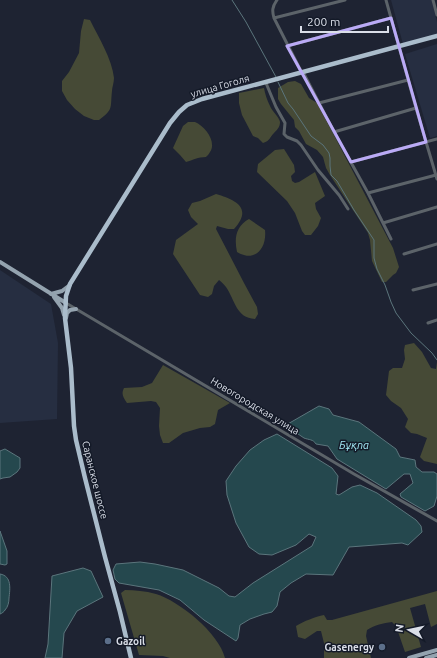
<svg xmlns="http://www.w3.org/2000/svg" width="437" height="658" font-family="Ubuntu,sans-serif">
  <style>
    .built { fill: #262e41 }
    .green { fill: #464a36 }
    .water { fill: #25484e; stroke: #5b757c }
    .lines { fill: none; stroke-linecap: round; stroke-linejoin: round }
    .stream { stroke: #5b757c; stroke-width: 1 }
    .minor { stroke: #5c6369; stroke-width: 3 }
    .major { stroke: #94a3af; stroke-width: 4 }
    .highway { stroke: #aabccb; stroke-width: 4.5 }
    .marked { fill: none; stroke: #baaaf6; stroke-width: 3; stroke-linejoin: round }
    .service-dot { fill: #5c6f8a; stroke: #141a28; stroke-width: 1.5 }
    .labels { text-anchor: middle; dominant-baseline: central; stroke-width: 3; stroke-linejoin: round; paint-order: stroke }
    .street-label { font-size: 10px; fill: #dadee8; stroke: #141a28 }
    .poi-label { font-size: 10px; font-weight: bold; fill: #dadee8; stroke: #141a28; text-anchor: start }
    .water-label { font-size: 11px; font-style: italic; fill: #a0e6f3; stroke: #141a28 }
  </style>
  <rect width="100%" height="100%" fill="#1e2332"/>
  <path class="built" d="M391 0H432L437 22V34L403 44Z
    M437 44V136L430 138 405 54Z
    M0 270 51 304 58 343 57 419 0 423Z"/>
  <path class="green" d="M84 19 90 20C99 38 112 59 114 78 114 83 112 87 112 91 110 108 114 109 99 120H94L84 116 75 109 67 100 62 91V81L69 72 79 53 81 31Z
    M295 81 301 84 309 98 317 103 393 248 399 267 396 273 393 275 386 282H382L372 261 370 240 368 233 330 175 326 168 323 157 317 150 306 144 299 131 295 127 294 120 281 104 278 99V88L288 82Z
    M264 88C265 94 267 100 270 106 272 111 279 117 280 122 280 127 277 130 274 133 269 138 271 140 263 143L258 138 253 136 242 115 239 103V93Z
    M188 122C190 122 193 122 195 122 205 126 217 142 210 152 209 154 207 156 206 157 198 157 193 160 186 162L180 155 173 148 183 126Z
    M284 149 294 165 295 172 291 176 292 181 295 183 299 182 315 172 325 196 315 203 316 209 321 218 318 226 311 235H305L302 231 295 213 287 201 257 172 258 164 275 150Z
    M216 194C236 200 253 208 234 229H228L217 226 216 229 229 254 244 283 257 307 258 314 255 319C236 318 235 300 226 287 224 285 222 282 219 280L214 286 212 294 208 297 200 295 173 254 176 240 198 224 191 217 188 210 192 203 200 201Z
    M249 219 265 230C267 248 255 263 237 252 234 238 236 226 249 219Z
    M414 343 422 352 431 368 436 369 437 362V464L424 461 420 457 427 438 417 434 411 433 405 427 408 419 401 408 391 401 386 395 389 371 393 368H402L405 359 404 350 405 345Z
    M163 365 230 403 218 410 215 424 210 427 200 428 183 433 169 443H163L160 435 159 426 160 408 156 402 151 401 127 403C123 397 121 394 124 388L142 387 152 383Z
    M125 590C135 590 145 591 156 594 179 601 219 633 225 658H170L163 656 139 655 121 593Z
    M437 591V624L431 627 425 604 410 608 421 647 405 652 396 626 392 622C383 623 375 625 367 630L366 636 371 658H324V643L321 631H317L305 639 298 637 296 626C304 621 315 617 324 615L327 620H332Z"/>
  <path class="water" d="M319 406 329 409 333 415 359 422 396 449 400 457 415 460 416 467 422 472H434L437 474V496L434 506 425 511 401 497 400 494 413 483 410 474H404L386 489 337 459 328 446 316 444C313 439 309 440 304 438 298 434 292 430 286 425Z
    M277 434 332 468 338 476 336 494 339 495 352 487 360 485 377 493 416 520 421 526 422 532 408 545 402 543 349 547 333 575 306 574 291 583 280 592 277 606 272 612 264 614 250 619 240 625 238 638 236 641 204 620 180 600 159 590 119 583 115 579 113 570 116 564 140 562 155 564 183 570 219 588 229 596 235 597 253 583 312 546 316 537 309 534 296 545 272 555 259 554 249 547 236 523 227 495 226 481 236 466 250 450 264 440Z
    M5 449 20 458V468L17 472 10 477 3 478 0 479V451Z
    M0 531 7 551V564L5 565 0 564Z
    M83 568 91 571 103 597 77 611 64 633 62 658H45L48 644 52 576Z
    M0 574C12 576 10 589 9 598 9 602 8 607 5 610 5 611 1 614 0 614Z"/>
  <g class="lines">
    <path class="stream" d="M232 0 246 22 276 77
      M278 82 288 103 293 109 311 136 323 145 329 153 330 158V166L331 175 337 181 354 210 374 240V258L377 269 385 285 391 302 396 313 411 333 432 353 437 360"/>
    <path class="minor" d="M277 0C272 7 272 11 274 18L302 73
      M386 0 416 108 437 179
      M433 0 437 15
      M274 18 345 0
      M287 46 391 18
      M303 72 334 132 368 193 391 239
      M266 83 276 107 285 123 284 134 287 137 297 141 301 145 318 170 339 195 348 209
      M319 103 408 80
      M334 132 416 108
      M351 162 437 139
      M368 193 436 175
      M383 223 437 207
      M404 254 437 244
      M413 290 437 284
      M66 303 354 474 437 521
      M428 323 437 320"/>
    <path class="major" d="M0 262 66 303
      M51 294 62 291 70 285
      M54 297 62 308 64 315
      M66 318 67 313 70 310 76 309
      M409 658 437 650
      M426 658 437 655"/>
    <path class="highway" d="M131 658 120 612 105 557 85 478 76 440 74 426 71 368 65 318 66 296 70 284 170 123 179 112 187 105 202 99 437 36"/>
  </g>
  <path class="marked" d="M391 18 426 142 351 162 287 46Z"/>
  <g class="service-dot">
    <circle cx="108" cy="641" r="4"/>
    <circle cx="382" cy="647" r="4"/>
  </g>
  <g class="labels">
    <g class="street-label">
      <text transform="translate(220 86) rotate(-16)">улица Гоголя</text>
      <text transform="translate(255 406) rotate(31)">Новогородская улица</text>
      <text transform="translate(95 480) rotate(76)">Саранское шоссе</text>
    </g>
    <g class="poi-label">
      <text x="116" y="641">Gazoil</text>
      <text x="374" y="647" text-anchor="end">Gasenergy</text>
    </g>
    <g class="water-label">
      <text x="354" y="445">Бұқпа</text>
    </g>
  </g>
  <g transform="translate(409 630) rotate(279)" stroke="#141a28" stroke-width="3" paint-order="stroke">
  <path d="M0-3L7 15L0 10L-7 15Z" fill="#dadee8"/>
  <text y="-6" font-size="11" font-weight="bold" text-anchor="middle" fill="#dadee8">N</text>
  </g>
  <path d="M301 26v6h87v-6" fill="none" stroke="#dadee8" stroke-width="2"/>
  <text x="307" y="26" font-size="12" fill="#dadee8" stroke="#141a28" stroke-width="3" paint-order="stroke">200 m</text>
</svg>
